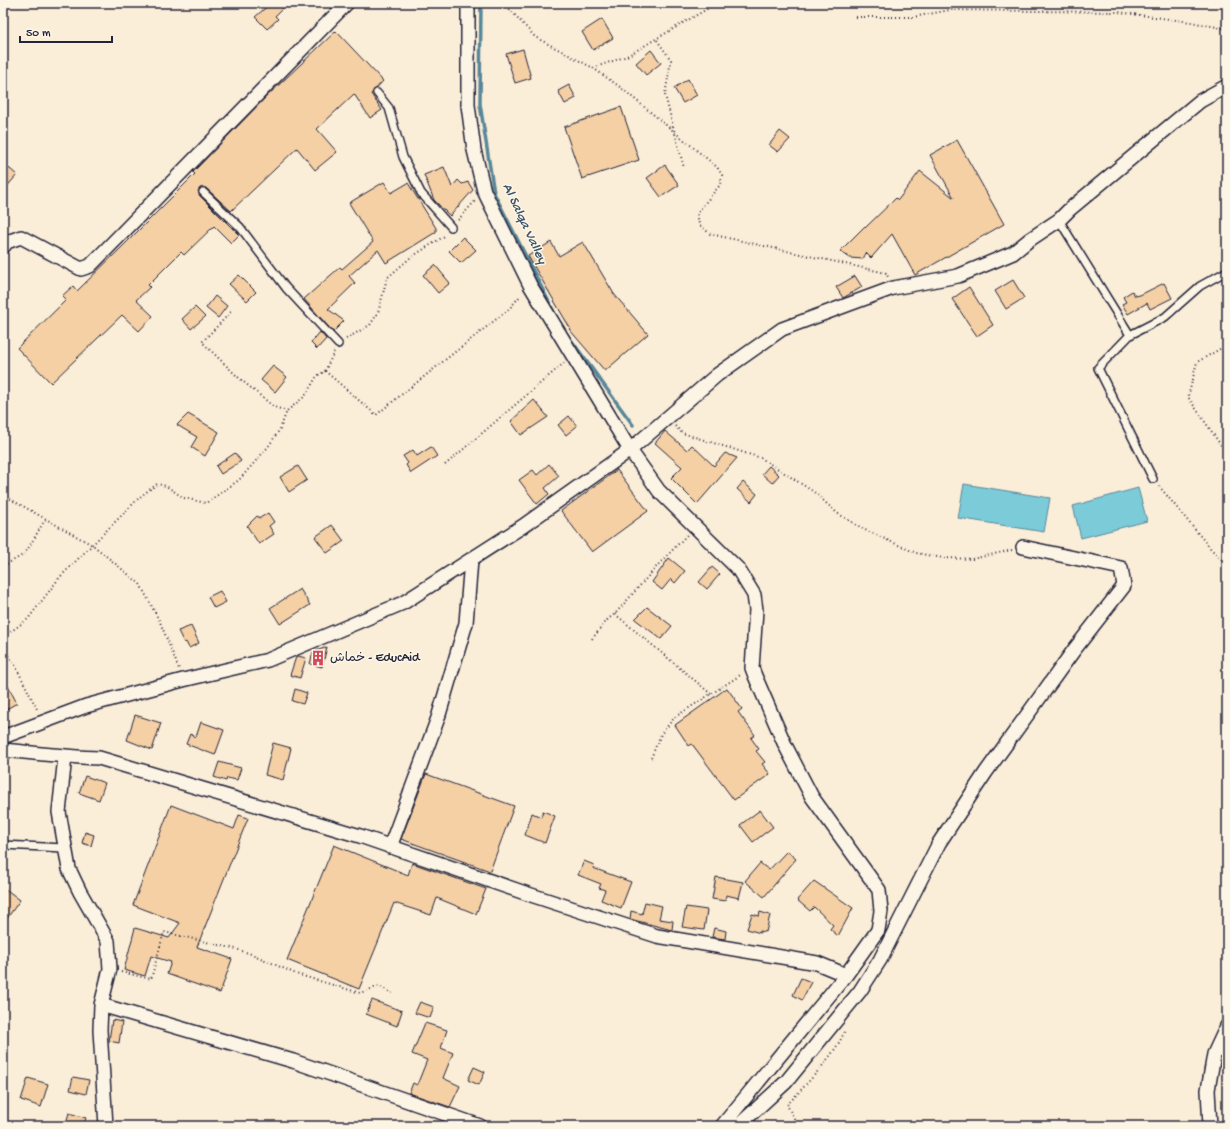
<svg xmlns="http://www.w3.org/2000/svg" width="1230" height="1129" font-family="'Gochi Hand','Playpen Sans Arabic',sans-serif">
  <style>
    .water { fill: #7ccbd9; stroke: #58879a }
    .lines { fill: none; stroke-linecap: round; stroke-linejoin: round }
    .stream { stroke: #58879a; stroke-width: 3.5 }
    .building { fill: #f5d0a5; stroke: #22223b }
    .lane-casing { stroke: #22223b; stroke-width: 10 }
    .street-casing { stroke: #22223b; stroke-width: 16 }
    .path { stroke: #22223b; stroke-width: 2; stroke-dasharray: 1 3; stroke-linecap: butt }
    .lane { stroke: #fcf5e5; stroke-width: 7 }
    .street { stroke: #fcf5e5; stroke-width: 13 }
    .labels { text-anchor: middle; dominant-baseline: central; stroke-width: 3; stroke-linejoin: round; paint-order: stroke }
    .poi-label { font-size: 13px; fill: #22223b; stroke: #fcf5e5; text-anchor: start }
    .water-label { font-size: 14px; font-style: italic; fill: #3d556a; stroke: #fcf5e5 }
  </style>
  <rect width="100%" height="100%" fill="#fbeed8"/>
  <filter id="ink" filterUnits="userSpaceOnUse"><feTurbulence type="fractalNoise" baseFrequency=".025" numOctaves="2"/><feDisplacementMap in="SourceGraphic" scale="8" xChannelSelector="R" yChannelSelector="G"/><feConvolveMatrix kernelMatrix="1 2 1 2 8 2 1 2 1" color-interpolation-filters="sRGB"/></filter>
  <g filter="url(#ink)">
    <path class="water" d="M964 484 1050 498 1044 532 958 518Z
      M1138 488 1147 521 1081 538 1073 506Z"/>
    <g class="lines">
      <path class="stream" d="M481 3 480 104 494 193 555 314
        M566 333 633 425"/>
    </g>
    <path class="building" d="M271 3H288L275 16 278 19 267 29 255 17Z
      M602 19 613 38 593 50 582 32Z
      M336 31 383 81 371 94 382 110 370 118 354 94 317 129 337 152 315 170 297 148 231 211 206 188H200L198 191 200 196 239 235 231 243 214 226 184 255 181 252 148 285 150 287 136 300 153 316 139 331 122 315 51 383 17 348 66 300 62 296 73 286 77 291 122 247 195 174 193 172 266 97Z
      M523 49 531 78 515 83 506 54Z
      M651 50 661 63 646 75 636 63Z
      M688 79 697 95 683 103 674 88Z
      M569 85 576 98 565 104 558 91Z
      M621 107 639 160 582 179 564 127Z
      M780 131 790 139 778 152 769 145Z
      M957 140 1004 224 915 275 892 234 871 258 866 253 863 259 850 258 840 251 865 226 866 227 896 198 898 200 920 171 954 198 930 155Z
      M3 163 17 175 3 191Z
      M665 165 679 185 661 197 647 178Z
      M444 167 452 187 458 180 462 184 468 182 473 190 450 216 434 200 424 175Z
      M384 182 391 193 408 183 436 228V232L386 263 378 250 349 276 355 283 328 309 344 321 333 332 304 299 340 267 342 269 373 242 349 203Z
      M463 237 476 250 461 263 449 251Z
      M551 242 559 256 583 242 614 294 648 334 605 371 569 329 570 328 528 256Z
      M435 265 450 283 438 293 423 275Z
      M239 275 256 292 247 301 229 284Z
      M855 276 862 287 843 298 836 287Z
      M1013 280 1024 298 1006 309 995 291Z
      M1164 283 1172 298 1150 309 1147 303 1128 314 1122 304 1126 302 1123 297 1132 291 1135 296 1140 295Z
      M969 287 993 325 977 336 952 299Z
      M215 296 227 306 218 318 206 308Z
      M195 307 205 317 191 329 182 319Z
      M320 332 326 339 317 349 311 343Z
      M273 366 287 377 275 392 261 380Z
      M534 400 548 417 521 435 511 421Z
      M188 414 219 432 205 456 191 447 197 437 177 425Z
      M569 416 577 426 566 435 558 425Z
      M665 431 687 450 692 445 714 466 725 453 737 458 697 504 671 478 682 467 655 443Z
      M431 447 437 456 411 473 406 465 408 463 403 456 413 450 417 456Z
      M235 453 241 461 221 474 216 466Z
      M549 464 559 476 545 488 549 494 537 504 519 480 533 470 537 475Z
      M298 466 307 480 289 492 280 477Z
      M769 466 779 475 772 483 762 474Z
      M617 470 648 511 592 552 561 511Z
      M743 482 757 494 751 502 737 489Z
      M268 513 274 522 269 526 274 534 259 544 247 526 257 516 260 518Z
      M332 525 344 541 327 553 315 537Z
      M669 558 685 571 675 583 671 579 662 590 652 582Z
      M712 567 720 574 707 589 699 582Z
      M300 589 310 605 280 624 270 608Z
      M220 591 226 602 214 608 208 597Z
      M647 607 672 626 661 639 635 619Z
      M191 626 199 643 189 648 186 642 184 643 178 631Z
      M327 647 322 667 310 664 313 652Z
      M298 656 306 658 300 678 290 675 296 657Z
      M3 677 17 703 3 711Z
      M727 688 742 709 738 712 755 735 751 738 759 749 756 751 765 762 762 764 770 774 734 800 692 744 689 746 675 725Z
      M295 689 307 693 303 704 292 701Z
      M135 715 161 723 152 750 127 740Z
      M201 722 224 730 215 755 186 744 190 734 196 737Z
      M273 743 291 748 283 780 265 775Z
      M219 762 241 768 237 780 227 778 226 781 214 777Z
      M426 774 514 806 490 871 401 839Z
      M85 776 105 783 99 800 79 793Z
      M171 805 234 829 239 815 248 818 197 947 232 959 220 993 167 974 171 962 151 956 145 976 124 970 135 928 169 938 180 923 133 905Z
      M760 810 773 827 753 842 740 825Z
      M543 811 555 816 545 843 525 835 532 813 541 817Z
      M85 832 94 835 91 846 82 843Z
      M334 845 408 875 412 863 486 889 476 914 437 898 431 915 394 903 359 989 287 960Z
      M787 851 796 859 764 897 745 881 760 863 769 870Z
      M584 861 594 865 593 868 631 882 621 908 601 900 605 890 599 888 601 884 578 875Z
      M716 877 743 882 739 898 726 895 725 901 712 899Z
      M814 881 853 908 838 936 830 929 833 925 814 907 810 911 797 900Z
      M3 887 20 900 3 924Z
      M645 902 662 906 659 919 673 921 672 930 630 919 631 911 642 914Z
      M686 907 707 910 704 930 682 927Z
      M760 912 770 915 766 932 760 931V933L747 929 752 914 759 916Z
      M714 928 726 931 725 939 712 937Z
      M801 978 811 982 802 1000 793 995Z
      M372 1000 402 1011 397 1026 366 1014Z
      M420 1002 434 1007 430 1018 415 1013Z
      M112 1020 122 1022 119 1043 109 1041Z
      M425 1023 447 1030 441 1048 453 1053 443 1078 460 1086 450 1107 409 1093 413 1083 417 1085 427 1060 412 1054Z
      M474 1067 485 1072 479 1085 468 1080Z
      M73 1077 89 1080 86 1094 70 1090Z
      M28 1078 48 1084 41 1107 21 1100Z
      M69 1113 86 1118 83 1126H65Z"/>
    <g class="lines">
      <defs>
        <path id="lane" d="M377 93 389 108 403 157 421 193 451 227
          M203 192 240 227 286 288 338 344
          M1059 220 1130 335
          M1153 479 1098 368 1130 335 1165 317 1200 286 1227 271
          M3 845 64 848"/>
        <path id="street" d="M468 3V105L474 150 484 191 530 285 630 450 659 491 738 569 754 595 756 610 752 668 755 676 785 745 812 797 879 890 881 911 878 930 846 975 722 1126
          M3 247 7 242 21 237 81 269 90 266 347 3
          M3 737 86 706 183 680 268 660 403 603 523 526 630 450 717 375 782 329 893 288 958 276 1013 253 1029 240 1059 220 1070 209 1200 101 1227 86
          M3 750C35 753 67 757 99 758L360 836 525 893 657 936 817 963 846 975
          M65 757 59 812 69 869 80 892 108 941 110 969 101 1005 100 1030 106 1126
          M390 847 438 718 466 623 471 560
          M101 1005 293 1061 480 1126
          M738 1126 786 1082 860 991 880 960 939 843 986 772 1074 650 1124 586 1121 568 1023 547
          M1210 1126 1208 1090 1214 1054 1227 1026"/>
      </defs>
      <use href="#lane" class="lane-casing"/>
      <use href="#street" class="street-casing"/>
      <path class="path" d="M504 3 535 37 593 68 627 56 712 6
        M856 17H913L950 10 1118 12 1191 22 1227 29
        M657 40 671 60 665 95 684 168
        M593 68 620 87 717 167 722 175 720 185 697 213 699 224 710 234 886 273 888 277
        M458 220 475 201
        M231 312 202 342 239 378 274 407 287 411
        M346 339 370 325 378 313 387 278 410 258 446 235
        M1227 345 1197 362 1188 397 1227 454
        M325 371 376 415 509 309 521 295
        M675 426 682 433 761 458 814 492 837 513 863 529 916 553 943 558 972 559 1012 550
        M445 465 564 363
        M1159 486 1211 549 1227 565
        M3 495 94 546 140 584 160 622 179 669
        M3 566 25 554 46 518
        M615 614 711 694
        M3 635 13 630 28 619 60 577 141 496 157 484 166 486 184 498 206 503 239 480 268 447 280 429 287 411 305 396 317 376 325 371 334 352
        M592 639 608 619 615 614 658 565 687 535
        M3 649 14 663 38 711
        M651 758 661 734 675 717 742 674
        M121 972 151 979 164 932 236 949 254 955 296 974 360 993 379 986 392 993
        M206 1126C221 1121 236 1123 251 1126
        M798 1126 787 1105C805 1085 836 1055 845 1030"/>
      <use href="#lane" class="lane"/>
      <use href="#street" class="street"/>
    </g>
  </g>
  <defs>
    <symbol id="building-bare" viewBox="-9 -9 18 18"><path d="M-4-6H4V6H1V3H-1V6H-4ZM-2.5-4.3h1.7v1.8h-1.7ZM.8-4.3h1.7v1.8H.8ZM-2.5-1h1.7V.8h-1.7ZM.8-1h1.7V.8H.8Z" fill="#d1495b" stroke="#fcf5e5" stroke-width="2.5" paint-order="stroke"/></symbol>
  </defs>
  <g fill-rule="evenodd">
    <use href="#building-bare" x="307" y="647" width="22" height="22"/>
  </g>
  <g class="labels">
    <g class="poi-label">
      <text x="330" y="658">خماش - EducAid</text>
    </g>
    <g class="water-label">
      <text transform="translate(524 224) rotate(65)">Al Salqa Valley</text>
    </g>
  </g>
  <rect width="1230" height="1129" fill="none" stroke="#fcf5e5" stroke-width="16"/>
  <rect x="8" y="8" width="1214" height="1113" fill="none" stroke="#22223b" stroke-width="1.5" filter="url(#ink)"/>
  <path d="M20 36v6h92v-6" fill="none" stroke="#22223b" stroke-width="2"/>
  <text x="26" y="36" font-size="12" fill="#22223b" stroke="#fcf5e5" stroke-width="3" paint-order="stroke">50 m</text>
</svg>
